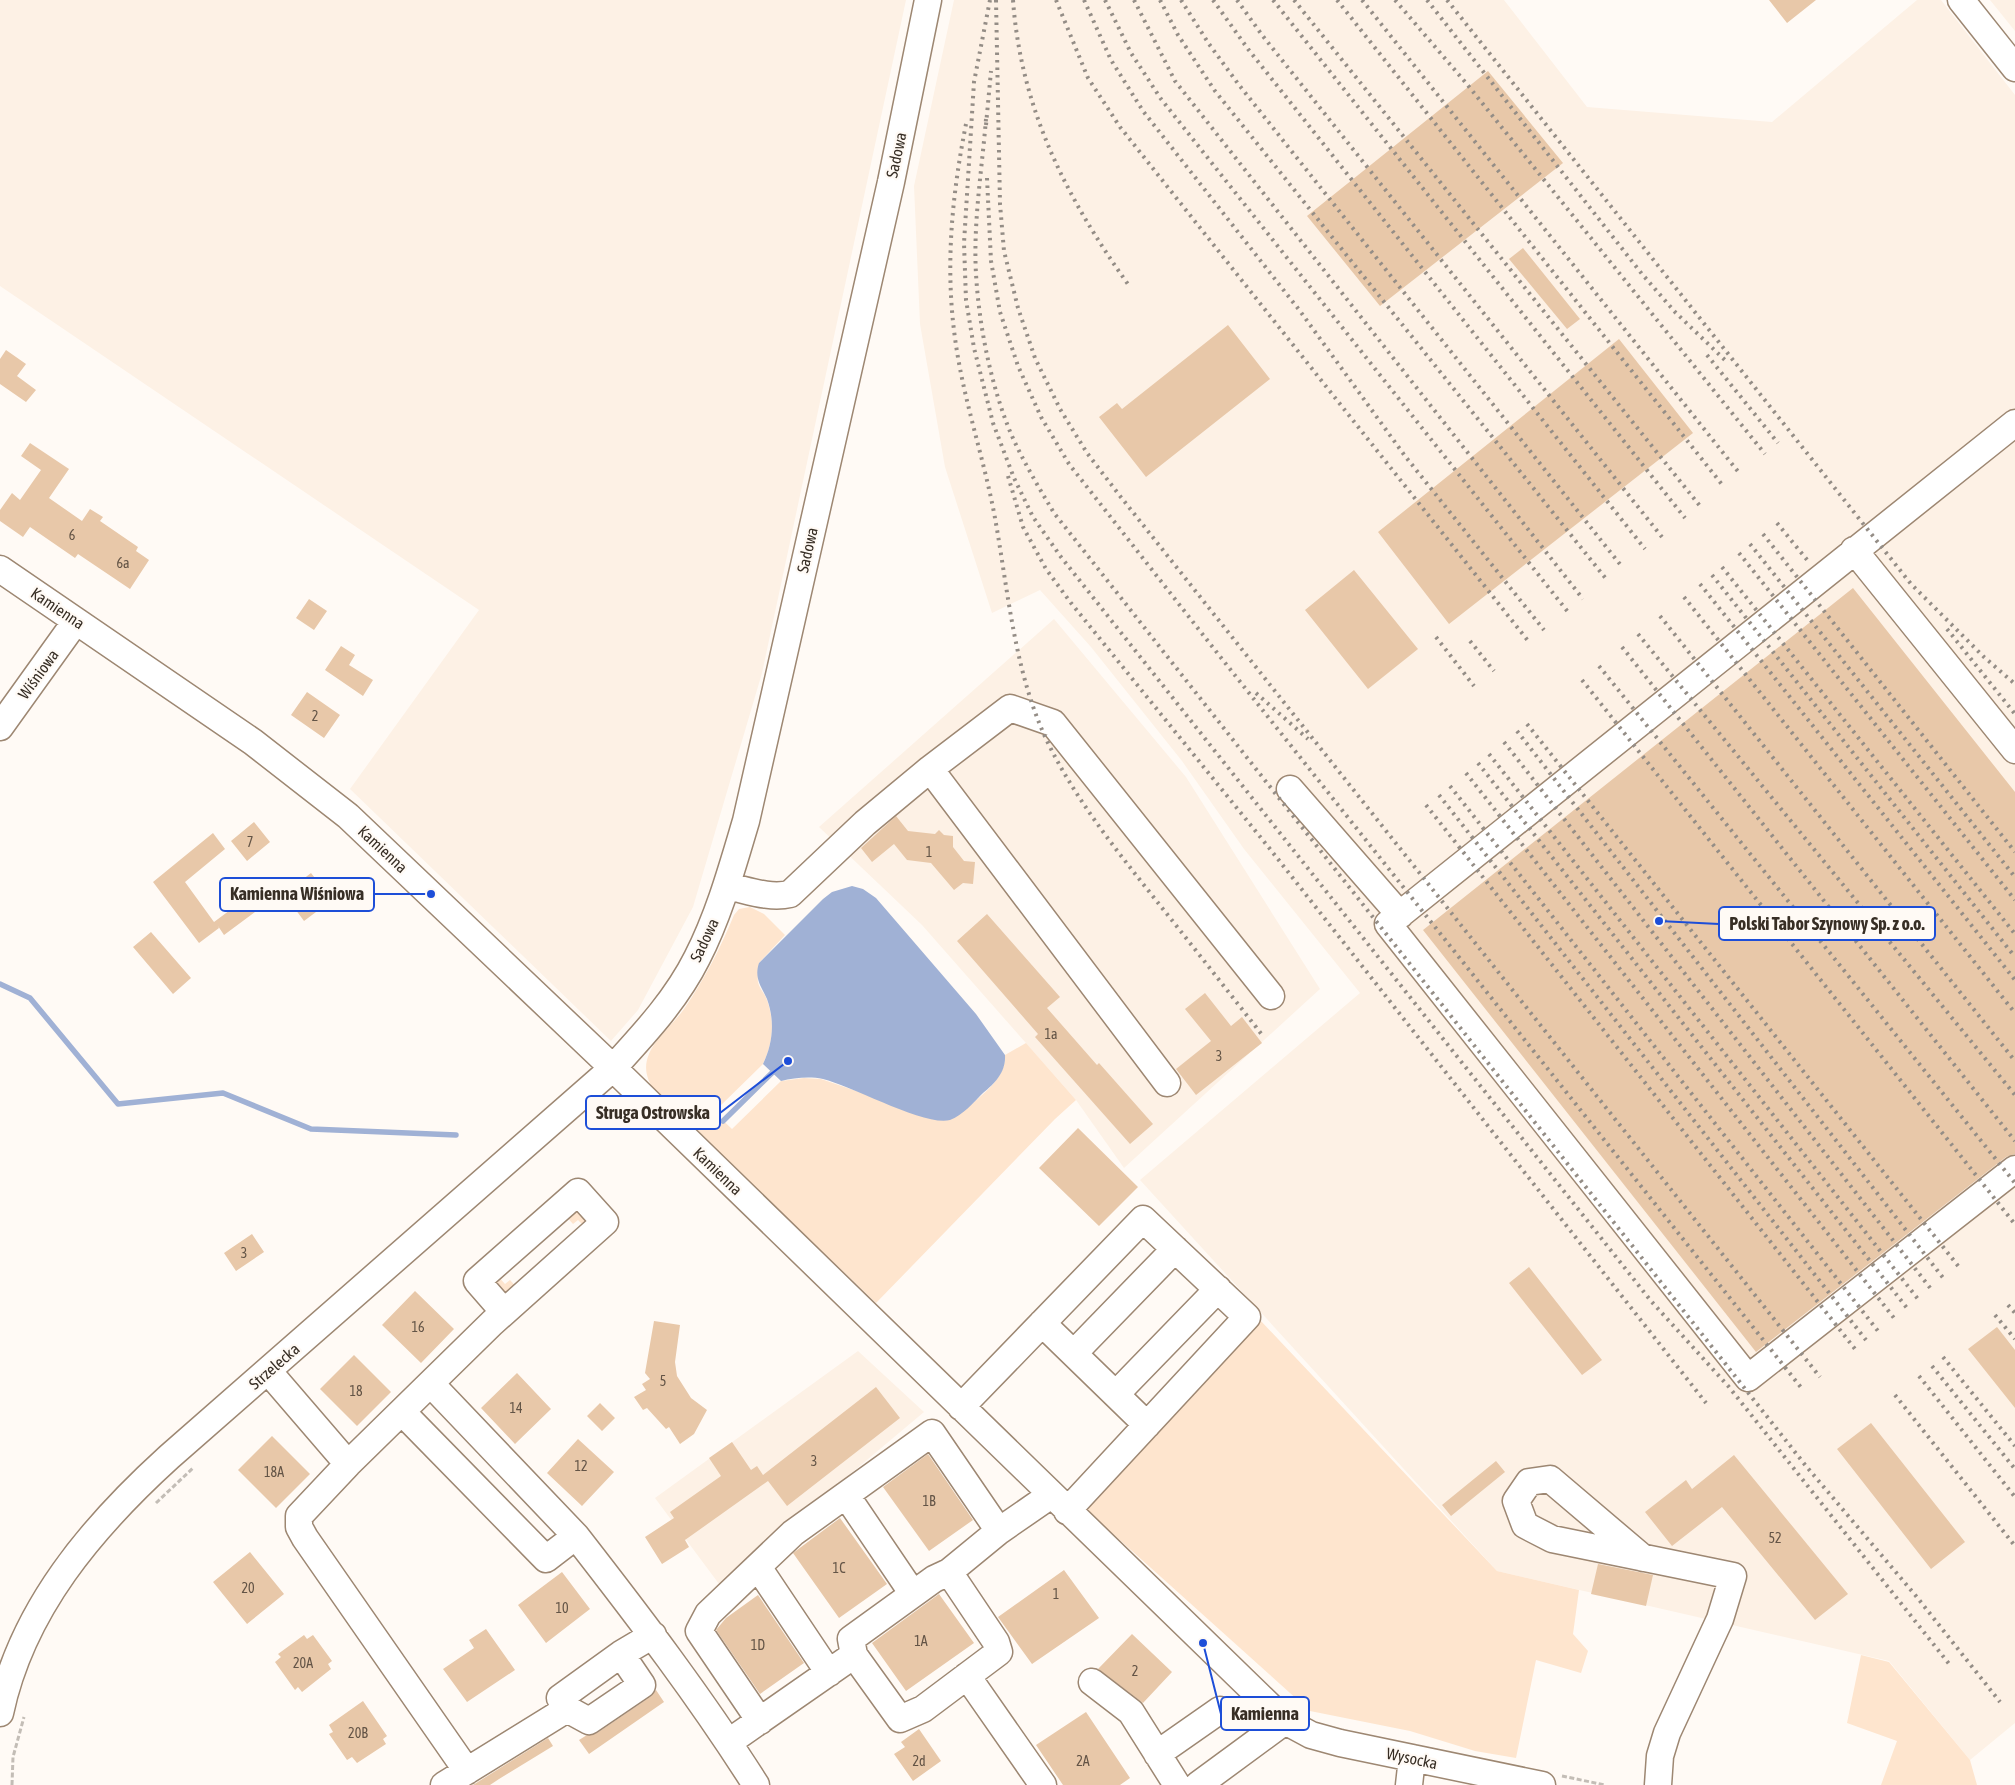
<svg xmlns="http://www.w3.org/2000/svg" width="2015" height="1785" font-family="'Asap Condensed',sans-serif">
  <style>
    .built { fill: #fdf1e5 }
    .green { fill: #fee5ce }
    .water { fill: #a0b1d5 }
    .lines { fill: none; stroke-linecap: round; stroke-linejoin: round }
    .stream { stroke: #a0b1d5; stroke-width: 5.5 }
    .building { fill: #e8c8a9 }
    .minor-casing { stroke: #9d8772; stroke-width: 29 }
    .path { stroke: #c3bdb6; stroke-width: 3; stroke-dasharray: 5 2.5; stroke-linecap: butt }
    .minor { stroke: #fff; stroke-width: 26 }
    .rail { stroke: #948d86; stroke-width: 4; stroke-dasharray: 2.5 5; stroke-linecap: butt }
    .labels { text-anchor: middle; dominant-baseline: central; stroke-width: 4.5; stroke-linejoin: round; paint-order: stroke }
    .number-label { font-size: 14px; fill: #635446 }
    .street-label { font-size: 16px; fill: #372e25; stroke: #fffaf5 }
    .leader { fill: none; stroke: #1d4ed8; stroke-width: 2 }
    .callout-dot { fill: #1d4ed8; stroke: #fffaf5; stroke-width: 2 }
    .callout { fill: #fffaf5; stroke: #1d4ed8; stroke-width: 2 }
    .callout-label { font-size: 18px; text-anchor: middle; font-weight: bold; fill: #372e25 }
  </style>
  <rect width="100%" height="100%" fill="#fffaf5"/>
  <path class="built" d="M0 0H906L762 673 693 907 638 1010 611 1041 350 789 479 610 0 286Z
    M954 0H1504L1587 107 1772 122 1917 0H1941L2015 95V1723L1970 1760 1889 1661 1497 1571 1140 1180 1360 993 1244 849 1182 761 1091 647 1040 590 992 613 945 467 920 324 914 186Z
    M1990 0H2015V31Z
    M1054 619 1186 777 1320 989 1124 1168 1076 1100 922 925 819 827Z
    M858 1351 924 1412 793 1522 725 1592 655 1498Z"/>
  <path class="green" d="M750 907 764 914 785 935 759 963C759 969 757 977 758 982 759 988 765 994 767 1000 775 1022 773 1043 763 1064L714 1112 732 1129 781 1081 804 1078 821 1079 877 1098 965 1110C981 1095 1006 1079 1005 1055L1026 1043 1076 1100 1055 1119 876 1303 654 1090C647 1079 643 1068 649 1054 654 1040 674 1023 684 1009 704 980 721 947 734 915L739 909Z
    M571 1208H586L588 1230 578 1220 573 1224 564 1214Z
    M496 1274 505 1284 510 1280 519 1290 502 1298 492 1278Z
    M1260 1320 1497 1571 1579 1590 1573 1634 1588 1651 1581 1673 1536 1660 1516 1758 1475 1751 1410 1731 1310 1711 1082 1506Z
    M1861 1655 1889 1662 1970 1760 1977 1785H1881L1897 1741 1847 1723Z"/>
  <path class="water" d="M852 886 863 889 876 898 976 1014 1005 1055C1006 1072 995 1083 983 1093 974 1102 962 1116 950 1120 926 1127 852 1086 823 1079 809 1076 794 1078 781 1081L763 1064C773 1043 775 1021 767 999 761 986 754 978 759 963L823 899 832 892Z"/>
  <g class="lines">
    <path class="stream" d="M0 984 30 998 118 1104 223 1093 311 1129 456 1135
      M723 1121 777 1068"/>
  </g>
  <path class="building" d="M1769 0H1816L1787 23Z
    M1488 71 1563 163 1380 306 1307 216Z
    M1523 248 1580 319 1567 329 1509 259Z
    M1228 325 1270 379 1146 477 1099 417 1117 403 1122 409Z
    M1619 339 1693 433 1449 624 1378 532Z
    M6 350 26 364 17 376 36 390 26 402 0 384V359Z
    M30 443 69 469 49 498 82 521 90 509 103 517 100 521 138 547 136 551 149 560 130 589 78 554 75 558 30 527 23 537 0 521V510L12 493 20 500 41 470 21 456Z
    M1354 570 1418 649 1368 689 1305 610Z
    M1853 588 2015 792V1154L2006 1157 1756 1352 1423 930Z
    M309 599 327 611 314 630 296 618Z
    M341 646 355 655 349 665 373 680 363 696 325 670Z
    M307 692 340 715 324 738 291 715Z
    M896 816 908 831 935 834 939 830 944 835 953 836V847L964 861 975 862 973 884 963 883 954 890 931 863 907 860 894 844 872 862 861 848Z
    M254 822 270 842 247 861 231 841Z
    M213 833 225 849 185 882 214 922 257 890 267 903 224 935 218 926 219 928 199 943 153 882Z
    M311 873 332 900 304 921 284 894Z
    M987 914 1060 997 1047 1008 1097 1065 1099 1063 1153 1124 1130 1144 1035 1037 1038 1034 957 941Z
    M151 932 191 978 173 994 133 947Z
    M1205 993 1231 1026 1242 1017 1262 1043 1196 1095 1176 1069 1211 1041 1185 1009Z
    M1078 1128 1138 1187 1099 1226 1039 1168Z
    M252 1234 264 1252 236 1271 224 1253Z
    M1529 1267 1602 1360 1582 1375 1509 1283Z
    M415 1291 454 1329 421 1363 382 1325Z
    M654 1321 680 1325 675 1362 677 1376 691 1398 707 1410 694 1434 680 1444 669 1427 666 1429 647 1408 643 1410 634 1397 646 1390 642 1384 650 1379 645 1373Z
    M1997 1327 2015 1350V1408L1968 1349Z
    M354 1355 391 1392 357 1426 320 1389Z
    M517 1373 551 1409 515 1444 481 1408Z
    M876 1387 900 1418 787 1506 768 1481 685 1540 689 1547 662 1564 645 1537 674 1518 670 1512 721 1476 709 1458 732 1442 751 1470 757 1466 763 1475Z
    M600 1403 615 1418 602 1431 587 1416Z
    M1871 1423 1965 1542 1931 1569 1837 1449Z
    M272 1436 310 1474 276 1508 238 1470Z
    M578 1439 614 1472 582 1506 547 1473Z
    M928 1454 973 1520 929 1551 883 1487Z
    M1734 1455 1848 1594 1815 1620 1722 1507 1672 1546 1645 1512 1686 1480 1692 1489Z
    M1496 1461 1505 1472 1451 1516 1442 1505Z
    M840 1518 887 1584 839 1618 793 1553Z
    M250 1552 284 1594 247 1624 213 1582Z
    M1598 1564 1653 1575 1646 1606 1591 1594Z
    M1064 1570 1099 1618 1032 1664 998 1617Z
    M562 1572 590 1609 546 1643 518 1605Z
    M939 1594 974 1643 906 1691 872 1643Z
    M758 1595 804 1663 760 1694 716 1630 726 1618Z
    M486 1629 515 1670 467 1702 443 1669 474 1648 469 1640Z
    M1132 1634 1172 1672 1143 1703 1098 1669Z
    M304 1635 307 1639 313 1635 332 1661 328 1664 331 1669 302 1692 298 1687 295 1690 275 1662 281 1657 278 1654Z
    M656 1690 664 1702 589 1754 579 1740 587 1735 597 1733 650 1697Z
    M363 1701 387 1736 383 1739 386 1744 357 1763 352 1757 347 1760 329 1734 333 1732 329 1725Z
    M1086 1712 1130 1778 1120 1785H1063L1036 1745Z
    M919 1729 941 1761 913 1781 894 1754 905 1747 901 1742Z
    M548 1738 553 1746 499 1779 490 1785H473Z"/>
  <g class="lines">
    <defs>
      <path id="minor" d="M1961 0 2015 68
        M2015 423 1388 924 1748 1378 2015 1169
        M1854 550 2015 750
        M0 569 253 742 348 816 613 1068 1285 1721 1311 1735 1340 1743 1542 1785
        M0 727 76 621
        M930 769 1010 708 1053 723 1271 996
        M1290 789 1400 915
        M727 886C747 890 769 899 790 894L865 823 930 769 1167 1083
        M1042 1323 1147 1425
        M1074 1353 1175 1249
        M268 1371 348 1464
        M1116 1394 1218 1289
        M961 1407 1143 1219 1247 1317 1067 1511
        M402 1412 546 1559 576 1536 431 1384
        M846 1495 913 1594
        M999 1531 1051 1495
        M576 1536C639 1617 701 1698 756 1785
        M1643 1558 1550 1479 1529 1482 1516 1501 1525 1525 1552 1539 1733 1576 1720 1619 1667 1733 1660 1756 1658 1785
        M758 1567 829 1673
        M621 1654 642 1685 589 1721 567 1709 560 1698 621 1654 653 1635
        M967 1676 1043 1785
        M1092 1682 1131 1712 1177 1785
        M0 1713C22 1609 92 1527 169 1457L613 1068C644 1034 676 1000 697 958 719 915 732 868 746 821L891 182 928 0
        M760 1721 699 1631 708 1614 793 1533 932 1433 999 1531 949 1572
        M729 1742 854 1655 900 1719 923 1709 999 1652 996 1642 949 1572 934 1579 851 1639 854 1655
        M1157 1754 1220 1710
        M467 1771 305 1538 299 1527V1516L348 1464 492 1323 605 1222 578 1192 477 1281 504 1312
        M444 1785 567 1709
        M1198 1785 1285 1721
        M1409 1785 1412 1758"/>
    </defs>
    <use href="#minor" class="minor-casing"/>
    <path class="path" d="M602 1109 620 1106
      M156 1503 193 1468
      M1562 1776 1605 1785
      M12 1785 13 1757 24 1717"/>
    <use href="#minor" class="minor"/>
    <path class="rail" d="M990 0 974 82 964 243 966 300 974 348 993 423 1014 478 1033 517 1061 557 1651 1301 1729 1387 1950 1665
      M996 0 1000 204 1004 251 1018 308 1035 358 1060 409 1087 453 1120 496 1820 1377
      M1013 0C1021 110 1067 199 1130 287
      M1056 0 1088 78 1120 127 1529 642
      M1084 0 1111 60 1143 111 1300 311 1405 456 1544 630
      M1105 0 1131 53 1161 99 1568 612
      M1134 0 1175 81 1583 599
      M1160 0 1178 35 1215 91 1607 580
      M1181 0 1209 44 1239 85 1623 568
      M1213 0 1248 49 1645 549
      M1237 0 1262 35 1662 537
      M1273 0 1685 518
      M1294 0 1700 506
      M1337 0 1724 487
      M1362 0 1740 474
      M1395 0 1466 83 1765 454
      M1427 0 1642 274 1675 312 1728 363
      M1447 0 1911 584 1984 657 2015 684
      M986 119C982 169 973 223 976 274 979 325 990 381 1009 429 1021 458 1038 486 1054 513L1806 1466 1916 1596 2000 1702
      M966 124C952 195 945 266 955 338 963 399 984 458 995 518 1009 596 1015 680 1052 751 1080 805 1117 851 1155 899 1191 944 1227 990 1263 1036
      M986 125 991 71
      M987 178 991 261 1000 312 1018 366 1041 417 1069 464 1222 659 1803 1390
      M1707 355 1778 443
      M1008 476 1023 527 1046 569 1071 603 1270 849 1706 1403
      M1777 523 1808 561
      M1763 534 2015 852
      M1750 544 2015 877
      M1739 553 2015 900
      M1722 567 2015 934
      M1712 575 2015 957
      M1700 584 2015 980
      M1684 597 2015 1013
      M1660 616 2015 1061
      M1947 629 2015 714
      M1638 634 2015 1095
      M1436 637 1474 686
      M1470 641 1494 671
      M1622 647 2015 1141
      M1599 666 2015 1183
      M1582 680 2014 1223
      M1256 693 1308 739
      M1527 724 1959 1267
      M1517 731 1944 1279
      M1504 742 1931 1289
      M1489 754 1918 1299
      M1478 763 1907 1308
      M1466 773 1894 1318
      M1450 786 1878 1331
      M1439 795 1866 1340
      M1426 805 1855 1349
      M2008 1305 2015 1313
      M1995 1315 2015 1339
      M1943 1357 2015 1446
      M1932 1366 2015 1469
      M1919 1376 2015 1497
      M1895 1395 2015 1546"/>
  </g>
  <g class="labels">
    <g class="number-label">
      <text x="72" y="535">6</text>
      <text x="123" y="563">6a</text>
      <text x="315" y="716">2</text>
      <text x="250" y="842">7</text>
      <text x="929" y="852">1</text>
      <text x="1051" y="1034">1a</text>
      <text x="1219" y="1056">3</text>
      <text x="244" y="1253">3</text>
      <text x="418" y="1327">16</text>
      <text x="663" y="1381">5</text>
      <text x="356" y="1391">18</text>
      <text x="516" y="1408">14</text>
      <text x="814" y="1461">3</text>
      <text x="581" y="1466">12</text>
      <text x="274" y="1472">18A</text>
      <text x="929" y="1501">1B</text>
      <text x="1775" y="1538">52</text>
      <text x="839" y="1568">1C</text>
      <text x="248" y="1588">20</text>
      <text x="1056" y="1594">1</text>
      <text x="562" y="1608">10</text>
      <text x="921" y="1641">1A</text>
      <text x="758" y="1645">1D</text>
      <text x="303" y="1663">20A</text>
      <text x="1135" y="1671">2</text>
      <text x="358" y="1733">20B</text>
      <text x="919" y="1761">2d</text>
      <text x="1083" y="1761">2A</text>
    </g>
    <g class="street-label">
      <text transform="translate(896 155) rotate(-78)">Sadowa</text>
      <text transform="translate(807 550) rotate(-77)">Sadowa</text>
      <text transform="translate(58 608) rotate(34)">Kamienna</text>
      <text transform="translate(38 674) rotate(-54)">Wiśniowa</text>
      <text transform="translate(383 849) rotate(43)">Kamienna</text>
      <text transform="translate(704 940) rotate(-65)">Sadowa</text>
      <text transform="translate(718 1171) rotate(44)">Kamienna</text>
      <text transform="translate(274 1366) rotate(-41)">Strzelecka</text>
      <text transform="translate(1412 1758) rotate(12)">Wysocka</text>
    </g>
  </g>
  <path class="leader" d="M431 894L374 894M1659 921L1719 924M788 1061L720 1113M1203 1643L1221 1714"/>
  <g class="callout-dot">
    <circle cx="431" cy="894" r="5"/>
    <circle cx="1659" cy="921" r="5"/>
    <circle cx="788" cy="1061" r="5"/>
    <circle cx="1203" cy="1643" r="5"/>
  </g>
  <g class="callout">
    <rect x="220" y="878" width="154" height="33" rx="5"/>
    <rect x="1719" y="907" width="216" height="33" rx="5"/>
    <rect x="586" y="1096" width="134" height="33" rx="5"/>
    <rect x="1221" y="1697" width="88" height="33" rx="5"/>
  </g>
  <g class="callout-label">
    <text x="297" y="900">Kamienna Wiśniowa</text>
    <text x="1827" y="930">Polski Tabor Szynowy Sp. z o.o.</text>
    <text x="653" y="1119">Struga Ostrowska</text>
    <text x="1265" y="1720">Kamienna</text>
  </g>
</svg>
